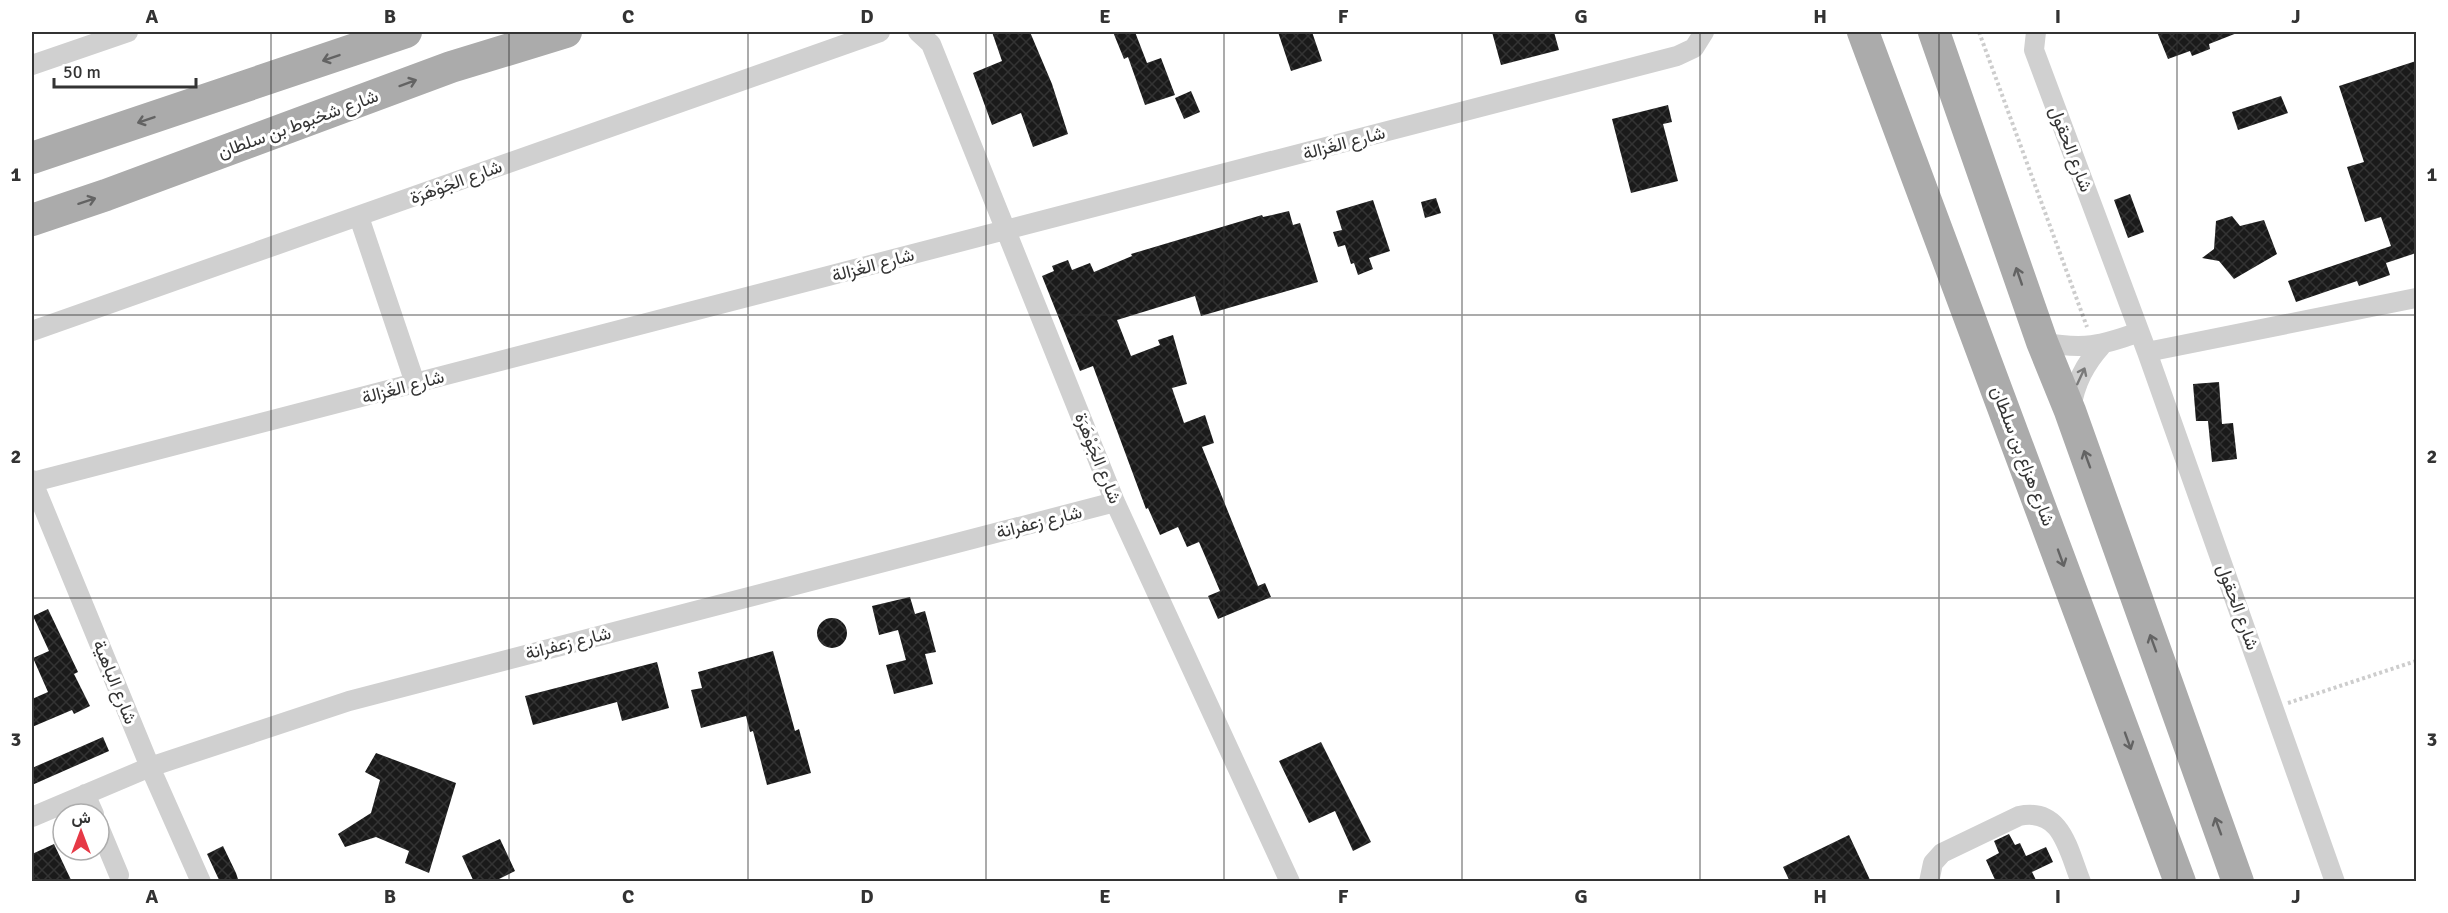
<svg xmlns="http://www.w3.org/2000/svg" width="2448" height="913" font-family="Signika,Vazirmatn,sans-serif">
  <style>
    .building { fill: url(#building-cross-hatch) }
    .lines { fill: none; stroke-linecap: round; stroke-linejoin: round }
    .path { stroke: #cdcdcd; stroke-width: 4; stroke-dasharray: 3 3; stroke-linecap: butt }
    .minor { stroke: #d0d0d0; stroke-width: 20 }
    .primary { stroke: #ababab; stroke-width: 32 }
    .oneway { stroke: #636363 }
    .oneway2 { stroke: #7a7a7a }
    .grid { fill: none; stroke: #333; stroke-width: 1.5; stroke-opacity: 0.55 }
    .labels { text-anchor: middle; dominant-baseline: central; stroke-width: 6; stroke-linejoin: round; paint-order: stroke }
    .street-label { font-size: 18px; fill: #333; stroke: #fff }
    .neatline { fill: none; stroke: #333; stroke-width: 2 }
    .grid-label { font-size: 20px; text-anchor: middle; font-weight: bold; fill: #333 }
  </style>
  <defs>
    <pattern id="building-cross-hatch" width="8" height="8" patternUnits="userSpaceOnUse" patternTransform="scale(1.5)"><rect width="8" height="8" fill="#1a1a1a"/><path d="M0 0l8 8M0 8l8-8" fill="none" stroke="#333"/></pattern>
  </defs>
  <rect width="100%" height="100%" fill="#fff"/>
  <path class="building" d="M992 32H1030L1052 84 1068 134 1033 147 1021 113 992 125 973 73 1002 61Z
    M1113 32H1135L1147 63 1161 58 1175 95 1145 105 1128 57 1124 59Z
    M1278 32H1312L1322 61 1291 71Z
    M1492 32H1554L1559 50 1501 65Z
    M2157 32H2237V33L2209 44 2210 49 2192 56 2190 51 2168 59Z
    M2416 61V253L2386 263 2390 275 2359 286 2357 281 2296 302 2288 281 2391 246 2381 217 2365 222 2347 167 2364 162 2339 86Z
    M1191 91 1200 112 1184 119 1175 98Z
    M2281 96 2288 113 2238 130 2232 112Z
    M1668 105 1672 122 1663 124 1678 181 1631 193 1612 119Z
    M2130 194 2144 232 2128 238 2114 200Z
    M1436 198 1441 213 1425 218 1421 202Z
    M1373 200 1390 251 1369 258 1373 269 1358 275 1354 263 1351 264 1345 245 1338 247 1333 232 1342 230 1336 211Z
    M1289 211 1293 225 1300 223 1318 282 1201 316 1195 296 1117 320 1131 356 1160 345 1158 340 1173 335 1187 384 1172 388 1184 423 1205 415 1214 443 1202 447 1258 586 1265 583 1271 597 1218 619 1208 596 1220 591 1199 542 1187 547 1178 527 1160 535 1148 508 1146 509 1093 366 1080 371 1042 276 1054 271 1052 266 1068 260 1072 270 1090 263 1094 272 1132 256 1131 254 1262 215 1263 217Z
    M2232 216 2240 226 2264 220 2277 254 2234 279 2219 261 2202 258 2214 249 2216 221Z
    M2219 382 2222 424 2233 423 2237 459 2212 462 2208 421H2196L2193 384Z
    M910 597 915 614 925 611 936 652 925 654 933 684 894 694 886 665 906 660 898 630 879 635 872 606Z
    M48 609 78 672 74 674 90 706 74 714 72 710 32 727V699L48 692 33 658 49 651 33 616Z
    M817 633a15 15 0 1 1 30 0a15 15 0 1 1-30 0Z
    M773 651 795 731 799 729 811 773 767 785 753 731 750 732 746 716 701 728 691 690 702 688 698 672Z
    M657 662 669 708 622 721 617 702 533 725 525 696Z
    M103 737 109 751 32 785V768Z
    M1321 742 1371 842 1353 851 1335 811 1309 823 1279 761Z
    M376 753 456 783 429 873 405 863 409 851 376 837 345 847 338 834 371 813 380 780 365 772Z
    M2009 834 2015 845 2020 843 2026 856 2046 847 2053 862 2032 872 2037 882H1996L1986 860 1999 853 1994 841Z
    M1849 835 1871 882H1790L1783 867Z
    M500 839 515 871 493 882H474L462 856Z
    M54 844 72 882H32V854Z
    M223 846 236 873 239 882H220L207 854Z"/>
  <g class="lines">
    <path class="path" d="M1979 32 2087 327
      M2288 703 2416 661"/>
    <path class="minor" d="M918 32 931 44 1115 502 1290 882
      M2036 32 2034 50 2147 352 2335 882
      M32 65 128 32
      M359 217 415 383
      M32 331 880 32
      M2042 342C2083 350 2101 346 2139 332
      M2147 352 2416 298
      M2071 409C2075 383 2085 364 2102 345
      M32 480 150 767 201 882
      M33 482 1677 56 1694 48 1704 32
      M85 794 94 814
      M32 817 150 767 349 701 1115 502
      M99 827 119 875
      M1929 882 1933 863 1942 853 2019 816C2062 807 2068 850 2081 882"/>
    <path class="primary" d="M1863 32 2180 882
      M1934 32 2042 342 2070 411 2238 882
      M32 158 406 32
      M32 220 106 195 451 67 566 32"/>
  </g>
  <defs><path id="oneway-shaft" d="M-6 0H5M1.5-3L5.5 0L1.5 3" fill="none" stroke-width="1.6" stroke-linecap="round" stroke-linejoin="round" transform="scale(1.5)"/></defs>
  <g class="oneway">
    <use href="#oneway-shaft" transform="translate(331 58) rotate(161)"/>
    <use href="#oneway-shaft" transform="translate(408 83) rotate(-20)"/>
    <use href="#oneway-shaft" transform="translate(146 120) rotate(161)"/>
    <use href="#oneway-shaft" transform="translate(87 201) rotate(-18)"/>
    <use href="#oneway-shaft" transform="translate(2019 276) rotate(-109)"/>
    <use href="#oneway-shaft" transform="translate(2087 459) rotate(-110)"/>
    <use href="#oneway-shaft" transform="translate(2061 558) rotate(70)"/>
    <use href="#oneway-shaft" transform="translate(2153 643) rotate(-110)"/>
    <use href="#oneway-shaft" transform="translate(2128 741) rotate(70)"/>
    <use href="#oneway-shaft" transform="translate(2218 826) rotate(-110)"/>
  </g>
  <use class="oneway2" href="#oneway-shaft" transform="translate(2081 376) rotate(-65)"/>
  <path class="grid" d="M271 32V882M509 32V882M748 32V882M986 32V882M1224 32V882M1462 32V882M1700 32V882M1939 32V882M2177 32V882M32 315H2416M32 598H2416"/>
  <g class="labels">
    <g class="street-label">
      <text transform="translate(298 124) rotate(-20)">شارع شخبوط بن سلطان</text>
      <text transform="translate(1344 143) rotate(-15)">شارع الغَزالة</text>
      <text transform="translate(2071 149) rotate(69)">شارع الحقول</text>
      <text transform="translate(456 182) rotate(-20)">شارع الجَوْهَرَة</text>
      <text transform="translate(873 265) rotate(-15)">شارع الغَزالة</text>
      <text transform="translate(403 387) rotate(-15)">شارع الغَزالة</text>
      <text transform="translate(2023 456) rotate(69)">شارع هزاع بن سلطان</text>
      <text transform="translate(1098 458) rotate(68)">شارع الجَوْهَرَة</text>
      <text transform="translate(1039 522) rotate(-14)">شارع زعفرانة</text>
      <text transform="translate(2238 607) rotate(70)">شارع الحقول</text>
      <text transform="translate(568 643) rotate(-14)">شارع زعفرانة</text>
      <text transform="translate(115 682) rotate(68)">شارع الباهية</text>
    </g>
  </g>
  <rect width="2448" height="913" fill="none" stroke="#ffffff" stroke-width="66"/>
  <g transform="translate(81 832)"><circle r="28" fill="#ffffff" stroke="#adadad" stroke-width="1.5"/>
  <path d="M0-4.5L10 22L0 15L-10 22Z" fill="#e63946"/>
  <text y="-9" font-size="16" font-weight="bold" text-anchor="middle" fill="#333333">ش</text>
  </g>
  <path d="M54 78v9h142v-9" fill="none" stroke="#333333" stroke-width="3"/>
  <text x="63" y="78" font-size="18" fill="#333333" stroke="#ffffff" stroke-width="4.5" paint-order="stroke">50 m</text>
  <rect x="33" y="33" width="2382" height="847" class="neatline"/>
  <g class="grid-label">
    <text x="152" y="23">A</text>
    <text x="390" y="23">B</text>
    <text x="628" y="23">C</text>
    <text x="867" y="23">D</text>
    <text x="1105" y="23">E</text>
    <text x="1343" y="23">F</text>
    <text x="1581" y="23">G</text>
    <text x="1820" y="23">H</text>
    <text x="2058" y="23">I</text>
    <text x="2296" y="23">J</text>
    <text x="16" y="181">1</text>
    <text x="2432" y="181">1</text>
    <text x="16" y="463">2</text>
    <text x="2432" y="463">2</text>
    <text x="16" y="746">3</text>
    <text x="2432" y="746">3</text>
    <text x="152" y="903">A</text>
    <text x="390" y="903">B</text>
    <text x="628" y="903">C</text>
    <text x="867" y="903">D</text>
    <text x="1105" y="903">E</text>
    <text x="1343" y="903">F</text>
    <text x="1581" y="903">G</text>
    <text x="1820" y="903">H</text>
    <text x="2058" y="903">I</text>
    <text x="2296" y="903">J</text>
  </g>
</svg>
